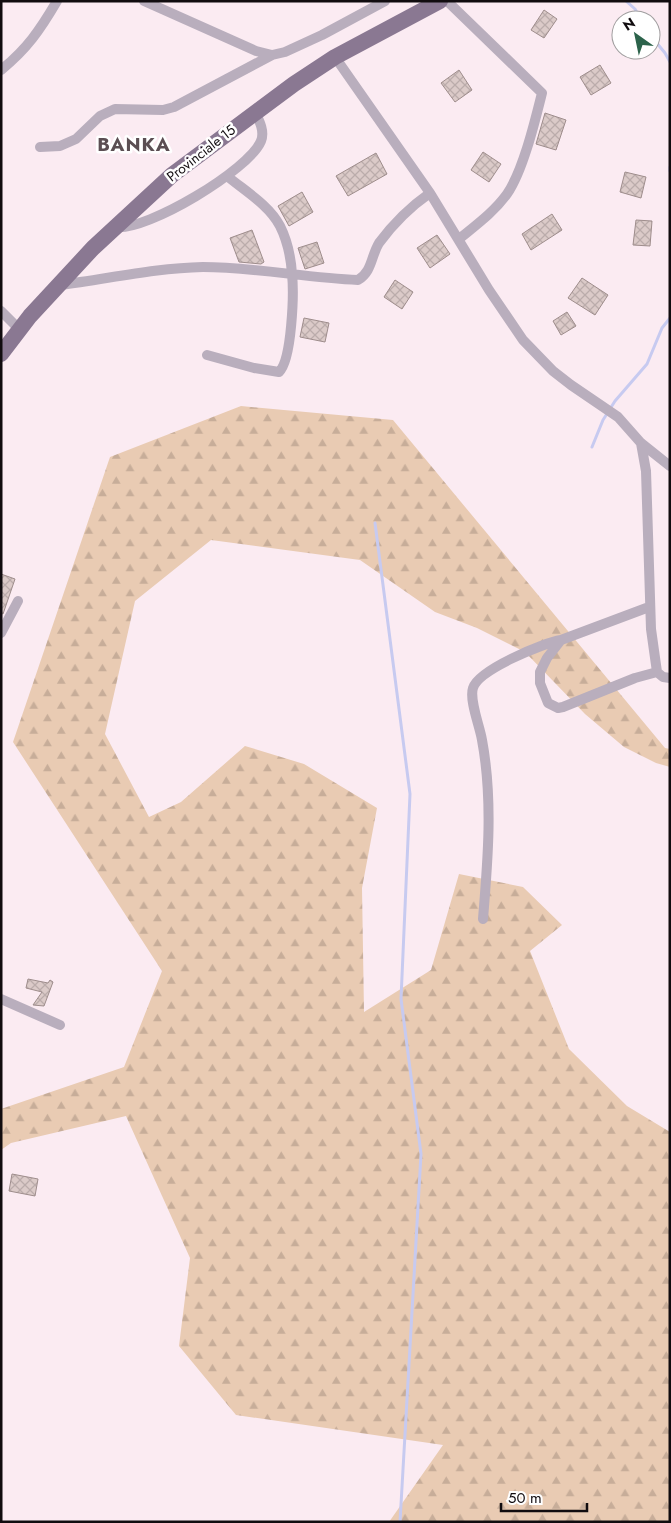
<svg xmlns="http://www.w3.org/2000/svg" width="671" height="1523" font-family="Jost,sans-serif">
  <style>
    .forest { fill: url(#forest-firs) }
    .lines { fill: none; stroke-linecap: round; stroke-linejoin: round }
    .stream { stroke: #c7caf0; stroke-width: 3 }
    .building { fill: url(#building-cross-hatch); stroke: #9e8d8c }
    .minor { stroke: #b9aebd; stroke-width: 10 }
    .primary { stroke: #8a7892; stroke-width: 16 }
    .labels { text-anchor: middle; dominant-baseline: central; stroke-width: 5; stroke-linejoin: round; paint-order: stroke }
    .street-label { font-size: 14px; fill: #110c0f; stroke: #fff }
    .district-label { font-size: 19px; font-weight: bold; letter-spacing: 1px; fill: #5b4e53; stroke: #fff }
  </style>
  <defs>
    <pattern id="forest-firs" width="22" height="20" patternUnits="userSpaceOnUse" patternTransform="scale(1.25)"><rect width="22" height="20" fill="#e9cbb3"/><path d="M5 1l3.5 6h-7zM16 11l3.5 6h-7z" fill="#c7ad99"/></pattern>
    <pattern id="building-cross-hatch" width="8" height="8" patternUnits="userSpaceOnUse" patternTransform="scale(1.25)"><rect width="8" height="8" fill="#dbcac8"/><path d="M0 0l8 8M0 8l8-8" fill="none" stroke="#bbacab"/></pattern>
  </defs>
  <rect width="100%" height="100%" fill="#fbebf2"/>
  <path class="forest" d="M241 406 393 420 665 748 670 749V767L656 763 624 747 585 714 525 652 477 628 435 612 360 560 211 540 135 601 105 734 149 817 181 802 245 746 304 764 377 808 362 888 364 1012 431 970 459 874 523 887 562 925 530 951 569 1049 627 1106 670 1132V1522H389L443 1445 236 1415 179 1346 190 1258 126 1116 11 1143 1 1150V1109L124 1067 162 971 13 742 110 457Z"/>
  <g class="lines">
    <path class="stream" d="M626 1 635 9 641 20
      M651 36 665 53 670 62
      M670 167V171
      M592 447 603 420 615 401 647 364 662 328 670 318
      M375 523 410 794 401 999 421 1154 400 1522"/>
  </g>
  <path class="building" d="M544 10 557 19 544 38 531 30Z
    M600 65 611 83 591 95 580 77Z
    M459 70 472 90 455 102 441 83Z
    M545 113 566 120 556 150 536 144Z
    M483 152 501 164 489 182 471 170Z
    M376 153 387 174 348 196 336 176Z
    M625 172 646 177 641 198 620 192Z
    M302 192 313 212 289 226 278 206Z
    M552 214 562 230 531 250 522 234Z
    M636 220 652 221 650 246 633 245Z
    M252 230 264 262 261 264 239 262 230 238Z
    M437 235 450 254 430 268 417 248Z
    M317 242 324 263 305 269 298 248Z
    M582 278 608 295 595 315 568 298Z
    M395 280 413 292 402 309 384 297Z
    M567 312 576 326 561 335 553 321Z
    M304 318 329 323 325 342 300 337Z
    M1 574 15 579 3 614 1 613Z
    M28 979 48 983 50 980 53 982 44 1006 33 1005 42 992 26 988Z
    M12 1174 38 1179 35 1196 9 1191Z"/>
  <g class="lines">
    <path class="minor" d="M144 1 256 51 272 55 285 52 322 35 385 1
      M447 1 542 93C535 121 523 171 507 194 494 212 476 225 459 239
      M335 57 430 193 489 290 523 340 553 371 571 385 618 417 641 443 670 466
      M1 70C27 49 40 30 57 1
      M40 147 60 146 76 139 100 116 115 109 163 110 174 107 272 55
      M116 227C147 231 249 170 261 141 265 131 259 120 255 112
      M60 285C108 279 154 268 203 267 255 267 306 278 358 280 372 272 371 256 379 243 393 224 410 207 430 193
      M1 311 19 329
      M207 355 254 368 279 372C292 360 294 293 292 274 291 259 287 240 280 226 269 205 245 191 227 176
      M641 443 646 471 651 629 657 672 663 677 670 678
      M649 607 561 640 547 658 540 672V683L548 703 558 708 563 707 635 678 657 672
      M1 633 18 601
      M483 919C488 859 493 799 482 740 480 727 469 700 473 688 478 670 543 643 561 640
      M1 999 60 1025"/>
    <path class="primary" d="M1 354 30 316 93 248 172 175 294 84 335 57 440 1"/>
  </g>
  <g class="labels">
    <g class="street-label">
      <text transform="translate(201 153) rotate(-38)">Provinciale 15</text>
    </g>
    <g class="district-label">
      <text x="134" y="144">BANKA</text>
    </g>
  </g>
  <rect width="671" height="1523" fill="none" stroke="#110c0f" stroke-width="5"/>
  <g transform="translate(636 35) rotate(327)"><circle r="24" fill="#ffffff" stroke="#a09e9f"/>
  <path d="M0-4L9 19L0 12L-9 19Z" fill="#2c634b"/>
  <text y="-8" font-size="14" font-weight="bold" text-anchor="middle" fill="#110c0f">N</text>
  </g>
  <path d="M501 1503v8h86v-8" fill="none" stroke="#110c0f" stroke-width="2.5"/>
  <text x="508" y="1503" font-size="15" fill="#110c0f" stroke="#ffffff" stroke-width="4" paint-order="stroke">50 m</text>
</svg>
